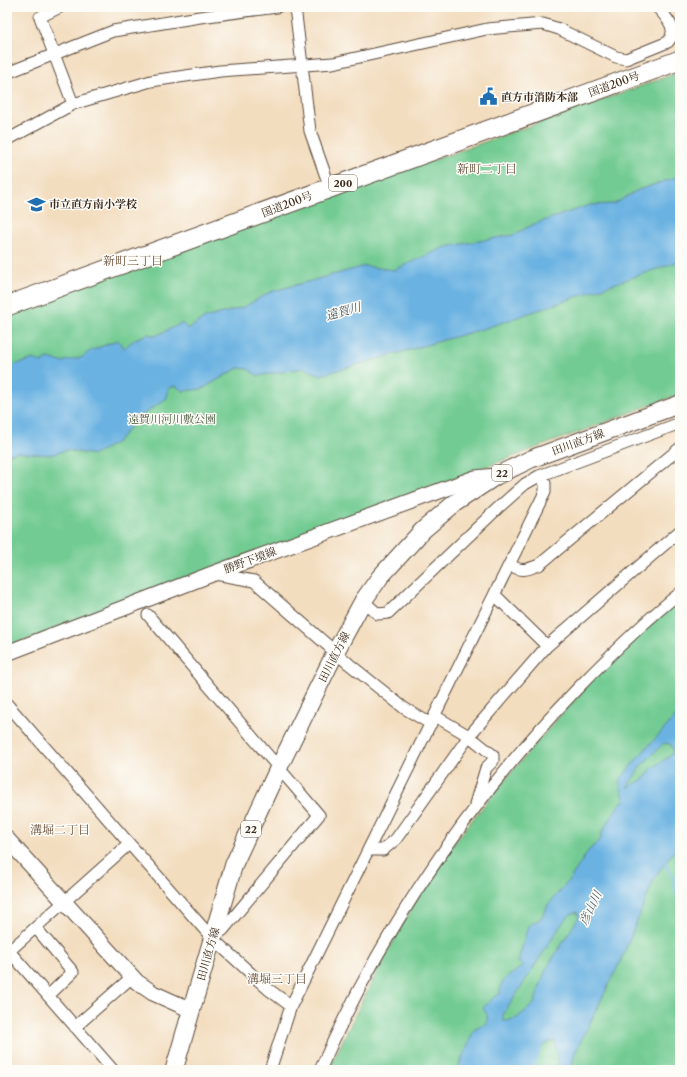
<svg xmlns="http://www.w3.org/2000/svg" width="687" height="1077" font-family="'Libre Caslon Text','Noto Serif JP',serif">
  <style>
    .green { fill: #72cb92; stroke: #567a58 }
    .water { fill: #6ab2e2; stroke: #526e80; fill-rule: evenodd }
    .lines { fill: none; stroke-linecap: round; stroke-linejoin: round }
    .stream { stroke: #6ab2e2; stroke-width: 3 }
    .river { stroke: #6ab2e2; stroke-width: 17 }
    .street-casing { stroke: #574536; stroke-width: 13 }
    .secondary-casing { stroke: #574536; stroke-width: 17 }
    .primary-casing { stroke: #574536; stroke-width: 19 }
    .highway-casing { stroke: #574536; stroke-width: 21 }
    .street { stroke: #fff; stroke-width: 11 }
    .secondary { stroke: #fff; stroke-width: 15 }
    .primary { stroke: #fff; stroke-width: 17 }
    .highway { stroke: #fff; stroke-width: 19 }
    .labels { text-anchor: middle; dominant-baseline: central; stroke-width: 3; stroke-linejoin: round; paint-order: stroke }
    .shield { fill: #fdfcf7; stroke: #75695f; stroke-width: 1 }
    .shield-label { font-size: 10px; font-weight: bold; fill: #3b2a1e }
    .street-label { font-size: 11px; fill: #3b2a1e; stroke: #fdfcf7 }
    .poi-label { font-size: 11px; font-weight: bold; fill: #3b2a1e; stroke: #fdfcf7; text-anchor: start }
    .park-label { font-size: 11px; fill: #4c5a41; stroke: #fdfcf7 }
    .neighbourhood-label { font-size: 12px; fill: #6d5541; stroke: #fdfcf7 }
    .water-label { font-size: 12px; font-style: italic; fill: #4b5a63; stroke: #fdfcf7 }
  </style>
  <rect width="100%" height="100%" fill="#fdfcf7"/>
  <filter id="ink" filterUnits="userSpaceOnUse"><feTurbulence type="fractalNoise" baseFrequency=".025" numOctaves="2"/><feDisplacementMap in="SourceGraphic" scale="8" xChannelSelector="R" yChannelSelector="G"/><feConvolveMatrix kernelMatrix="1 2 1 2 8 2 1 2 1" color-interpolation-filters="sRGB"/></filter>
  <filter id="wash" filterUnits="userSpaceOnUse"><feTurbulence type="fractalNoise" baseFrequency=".012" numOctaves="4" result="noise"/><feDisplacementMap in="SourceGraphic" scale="16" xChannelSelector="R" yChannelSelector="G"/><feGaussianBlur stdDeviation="0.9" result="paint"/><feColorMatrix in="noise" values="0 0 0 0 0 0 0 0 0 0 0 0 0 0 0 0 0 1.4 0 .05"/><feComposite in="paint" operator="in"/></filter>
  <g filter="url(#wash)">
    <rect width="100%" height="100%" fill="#f3ddbf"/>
    <path class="green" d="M680 72V394L7 647V313Z
      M680 599V1068L678 1070H329C356 1011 385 954 418 898 444 853 478 812 512 772 563 710 618 649 680 599Z"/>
    <path class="water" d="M680 176V261L486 328 321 375 304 368 258 376 248 369 238 368 202 389 183 391 176 386 169 388 167 398 137 419 117 442 94 455 67 450 50 455 16 452 7 455V367L34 359 42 363 49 358 61 362 83 357 90 351 118 340 124 348 135 339 148 334 155 336 182 323 188 329 205 318 244 307 270 292 365 266 394 270 445 247 513 235 534 224 590 205 614 204 638 190Z
      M680 712V843L655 877 622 958 575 1053 571 1070H559L555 1041 547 1043 515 1070H457L474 1030 487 1023V1015L483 1008 494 997 500 994C499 976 516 974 523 965L518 962 528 926 541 918 548 905 570 879 589 850 601 839V834L620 803 625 801 619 781 640 755ZM664 743 670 744 674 751 670 756 650 770 644 779 627 788 641 766ZM577 912 579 917 546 969 534 1004 517 1018 507 1021H503V1015L563 922 571 914Z"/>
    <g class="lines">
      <path class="stream" d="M663 860 673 877 680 903"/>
      <path class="river" d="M525 1070 538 1034"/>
    </g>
  </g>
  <g filter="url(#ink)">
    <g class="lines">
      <defs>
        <path id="street" d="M60 7 40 17 73 104
          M295 7 310 131 330 188
          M7 73 113 31 200 17 277 7
          M7 140 73 104 151 81 220 71 333 63 487 29 543 24 559 29 616 57 626 59 668 42C679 29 666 17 657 7
          M510 565C522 572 526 570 539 565L680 448
          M215 574 254 581 349 664 404 708 431 724
          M495 595 547 646
          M363 601 378 614 388 613 498 508 525 484 539 476 680 423
          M148 615 319 815 223 930 213 938
          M7 704 212 938 268 989 291 1006
          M435 716 469 736 493 755V761L486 768 475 804
          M369 850H383L396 839 469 736 547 646 680 531
          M36 928 73 972 48 996
          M9 951 113 1070
          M7 953 129 844
          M75 1027 132 977
          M270 1070 291 1006 545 492V483L539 476
          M320 1070C382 929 469 802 576 690 609 656 643 622 680 593"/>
        <path id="secondary" d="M7 653 212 574 475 478 496 476
          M7 839 137 982 153 993 191 1010"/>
        <path id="primary" d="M174 1070 234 864 279 767 336 651 363 601 380 577 423 530 455 503 496 476 531 459 680 404"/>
        <path id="highway" d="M7 306 680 60"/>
      </defs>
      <use href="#street" class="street-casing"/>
      <use href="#secondary" class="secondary-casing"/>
      <use href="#primary" class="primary-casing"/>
      <use href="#highway" class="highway-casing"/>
      <use href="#street" class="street"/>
      <use href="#secondary" class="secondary"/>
      <use href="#primary" class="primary"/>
      <use href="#highway" class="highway"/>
    </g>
  </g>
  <defs>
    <symbol id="civic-bare" viewBox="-9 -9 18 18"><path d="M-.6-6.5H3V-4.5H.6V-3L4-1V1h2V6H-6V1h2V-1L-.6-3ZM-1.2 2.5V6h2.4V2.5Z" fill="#1f6fb2" stroke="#fdfcf7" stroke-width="2.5" paint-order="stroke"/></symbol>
    <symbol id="school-bare" viewBox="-9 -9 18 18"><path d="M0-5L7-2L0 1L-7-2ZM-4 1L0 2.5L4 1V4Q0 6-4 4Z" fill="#1f6fb2" stroke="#fdfcf7" stroke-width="2.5" paint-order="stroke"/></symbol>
  </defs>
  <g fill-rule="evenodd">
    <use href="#civic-bare" x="476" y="84" width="25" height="25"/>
    <use href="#school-bare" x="24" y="192" width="25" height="25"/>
  </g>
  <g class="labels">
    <g class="shield">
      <rect x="329" y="175" width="28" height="16" rx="3"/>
      <rect x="492" y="465" width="20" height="16" rx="3"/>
      <rect x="241" y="821" width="20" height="16" rx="3"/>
    </g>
    <g class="shield-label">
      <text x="343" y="183">200</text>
      <text x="502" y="473">22</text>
      <text x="251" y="829">22</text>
    </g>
    <g class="street-label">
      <text transform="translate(614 84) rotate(-20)">国道200号</text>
      <text transform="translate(287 204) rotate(-21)">国道200号</text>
      <text transform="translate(578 442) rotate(-20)">田川直方線</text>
      <text transform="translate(250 560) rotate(-20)">勝野下境線</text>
      <text transform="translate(334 657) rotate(-63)">田川直方線</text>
      <text transform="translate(208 954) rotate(-74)">田川直方線</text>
    </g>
    <g class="poi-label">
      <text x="501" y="97">直方市消防本部</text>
      <text x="49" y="204">市立直方南小学校</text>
    </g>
    <g class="park-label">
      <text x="172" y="419">遠賀川河川敷公園</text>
    </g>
    <g class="neighbourhood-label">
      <text x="487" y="168">新町二丁目</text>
      <text x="133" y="260">新町三丁目</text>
      <text x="60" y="829">溝堀二丁目</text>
      <text x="277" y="978">溝堀三丁目</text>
    </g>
    <g class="water-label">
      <text transform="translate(343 311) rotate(-16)">遠賀川</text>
      <text transform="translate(590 908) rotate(-64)">彦山川</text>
    </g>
  </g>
  <rect width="687" height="1077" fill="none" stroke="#fdfcf7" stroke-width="24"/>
</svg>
